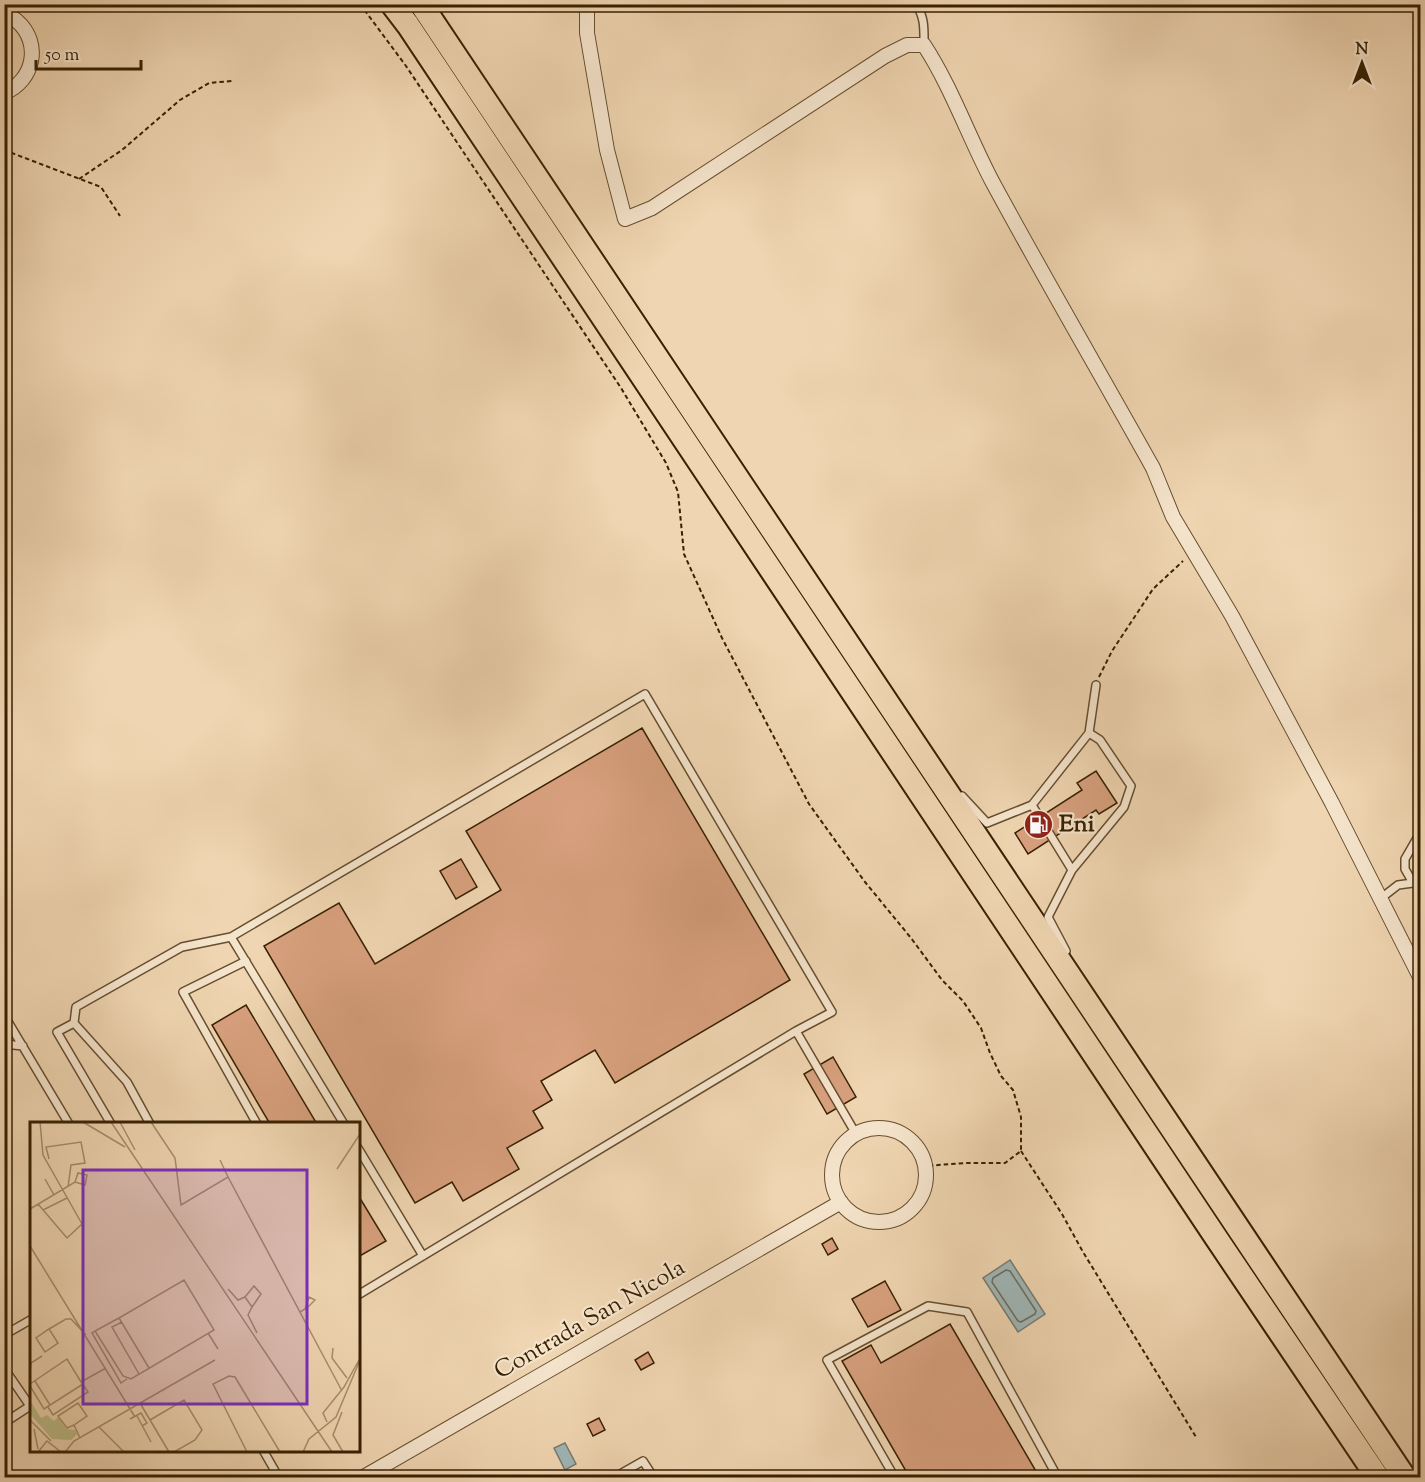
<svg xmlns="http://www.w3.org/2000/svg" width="1425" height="1482" font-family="'Sorts Mill Goudy',serif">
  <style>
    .water { fill: #9fb6b7; stroke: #767a6f; stroke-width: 1.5 }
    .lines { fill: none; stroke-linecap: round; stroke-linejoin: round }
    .shore { stroke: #6c6c5d; stroke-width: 1.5 }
    .building { fill: #d8a07e; stroke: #382103; stroke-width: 1.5 }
    .service-casing { stroke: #664e2e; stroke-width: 10 }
    .minor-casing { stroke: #664e2e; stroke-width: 16 }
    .trunk-casing { stroke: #382103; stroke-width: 26 }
    .path { stroke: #382103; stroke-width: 2; stroke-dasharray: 4.5 3; stroke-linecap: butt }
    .service { stroke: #f5e4cc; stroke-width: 7 }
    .minor { stroke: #f5e4cc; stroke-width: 14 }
    .trunk { stroke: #efd5b1; stroke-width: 22 }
    .labels { text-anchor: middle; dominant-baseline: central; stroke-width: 4.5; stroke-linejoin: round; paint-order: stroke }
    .poi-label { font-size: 24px; font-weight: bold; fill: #382103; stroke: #f5e4cc; text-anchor: start }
    .street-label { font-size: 24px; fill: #382103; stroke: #f5e4cc }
    .inset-road { fill: none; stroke: #a68d6b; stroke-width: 1.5 }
    .view { fill: #7b2cbf; fill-opacity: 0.15; stroke: #7b2cbf; stroke-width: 3 }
    .inset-edge { fill: none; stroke: #382103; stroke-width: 3 }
  </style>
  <rect width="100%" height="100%" fill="#efd5b1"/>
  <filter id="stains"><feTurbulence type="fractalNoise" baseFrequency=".00333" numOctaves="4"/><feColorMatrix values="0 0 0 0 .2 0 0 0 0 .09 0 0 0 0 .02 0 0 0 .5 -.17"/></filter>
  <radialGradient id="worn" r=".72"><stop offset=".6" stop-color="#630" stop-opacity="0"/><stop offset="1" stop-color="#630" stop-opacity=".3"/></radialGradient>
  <path class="water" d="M1010 1260 1045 1314 1018 1332 983 1278Z
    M565 1443 576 1464 565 1470 554 1448Z"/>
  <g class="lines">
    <path class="shore" d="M1006 1270 1010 1271 1036 1311 1035 1314 1021 1322 1018 1321 992 1282 993 1278Z"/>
  </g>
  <path class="building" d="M642 728 790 980 615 1083 595 1050 541 1081 552 1100 533 1111 543 1128 507 1148 519 1169 463 1201 452 1182 415 1203 264 946 339 903 375 964 501 890 466 831Z
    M1096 771 1117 803 1099 814 1096 810 1028 854 1015 833 1082 790 1077 783Z
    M461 859 477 887 456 899 440 871Z
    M246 1005 317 1124H270L212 1025Z
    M833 1057 856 1097 827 1114 804 1074Z
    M358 1195 386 1241 358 1257Z
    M832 1238 838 1249 828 1255 822 1244Z
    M885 1281 901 1310 868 1327 852 1299Z
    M950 1324 1040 1478H910L842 1361 871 1345 881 1363Z
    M648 1352 654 1363 641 1370 635 1360Z
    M599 1418 605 1430 593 1436 587 1424Z"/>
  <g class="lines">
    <defs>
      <path id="service" d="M916 4C925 18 924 29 924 45
        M1089 733 1096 685
        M962 796 987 823 1032 805 1072 870 1048 917 1066 951
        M1032 805 1089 733 1100 740 1131 786 1124 807 1072 870
        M1413 883 1405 869V859L1420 833
        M1380 899 1398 885 1413 883 1420 879
        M246 961 183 992 257 1124
        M4 1015 69 1124
        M74 1023 57 1032 111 1124
        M796 1031 856 1134
        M4 1044 23 1046
        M150 1124 127 1082 74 1023 76 1007 182 947 231 937
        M344 1124 231 937 645 694 832 1012 796 1031 358 1295
        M358 1148 423 1256
        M4 1335 32 1319
        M4 1368 30 1406 4 1423
        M263 1450 279 1478
        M613 1478 643 1461 654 1478
        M895 1478 827 1360 928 1306 967 1312 1058 1478"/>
      <path id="minor" d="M587 4V33L607 150 625 219 652 208 885 56 907 45H924C952 88 969 138 993 183 1045 279 1100 373 1153 468L1173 517 1232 616 1332 803 1420 977
        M4 14C9 16 14 18 17 21 42 43 34 81 4 93
        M832 1175a47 47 0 1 1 94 0a47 47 0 1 1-94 0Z
        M362 1478 841 1202"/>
      <path id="trunk" d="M392 4 408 25 1217 1239 1378 1478
        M421 4 1405 1478"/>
    </defs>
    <use href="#service" class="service-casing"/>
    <use href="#minor" class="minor-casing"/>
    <use href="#trunk" class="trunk-casing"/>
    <path class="path" d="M360 4 406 66 621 388 666 463 678 492 684 554 722 638 809 804 865 882 911 938 942 980 963 1001 981 1028 990 1053 1001 1076 1013 1090 1021 1117V1151L1005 1163H965L925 1166
      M4 150 101 187 120 216
      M79 179 122 150 180 100 209 83 232 81
      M1099 677 1112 651 1153 589 1183 561
      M1021 1151 1062 1214 1083 1252 1196 1437"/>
    <use href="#service" class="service"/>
    <use href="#minor" class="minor"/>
    <use href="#trunk" class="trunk"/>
  </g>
  <defs>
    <symbol id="fuel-disc" viewBox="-11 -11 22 22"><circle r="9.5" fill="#8f2418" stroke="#f5e4cc"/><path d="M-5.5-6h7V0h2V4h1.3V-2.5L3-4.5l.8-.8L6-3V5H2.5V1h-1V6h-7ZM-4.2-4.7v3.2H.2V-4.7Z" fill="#fff"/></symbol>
  </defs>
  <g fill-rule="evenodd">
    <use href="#fuel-disc" x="1022" y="808" width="33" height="33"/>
  </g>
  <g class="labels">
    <g class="poi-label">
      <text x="1059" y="825">Eni</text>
    </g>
    <g class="street-label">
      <text transform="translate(590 1320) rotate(-30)">Contrada San Nicola</text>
    </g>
  </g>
  <g transform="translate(30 1122)">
    <rect width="330" height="330" fill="#efd5b1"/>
    <path d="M0 278 11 296 17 293 24 299 28 295 36 307 45 308 47 312 41 318 22 317 0 292Z" fill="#bcbc89"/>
    <path class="inset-road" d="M53 0 95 25M81 0 302 330M90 0 105 28M121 0 145 36 151 83 198 55 312 269M19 37 16 25 51 20 55 41 41 43 38 65M190 38 198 55M307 47 330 12M15 57 24 73M8 82 37 116 52 102 13 33 10 0M0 87 45 60 55 63 57 53 48 51 45 60M13 88 37 76M0 124 105 295M198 167 208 178 215 175 222 185 218 193 227 211M215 175 224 164 231 172 222 185M270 190 277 186 285 178 279 175 275 187M89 196 65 209 93 254 101 257 184 208 154 158 89 196 119 246M92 200 82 205 109 252M19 207 28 221 15 230 6 216 19 207 36 197H41L56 213M65 209 62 211 91 261 97 257M178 211 188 227M303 226 302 236 317 256M0 250 1 241 12 234M5 259 20 283M0 262 37 237 51 260 76 246M0 264 14 287 53 262M110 281 139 330M18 285 23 293 58 270 52 261M312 290 303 313 313 330M107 294 121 320M100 297 111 291 117 301 112 304M0 298 21 319M120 298 154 278 172 308 165 318 144 330M297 300 293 291 314 265 329 238M44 303 37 306 28 294 48 281 57 294 44 303 50 316M69 305 94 330M4 307 8 327M8 330 17 319 31 330M35 330 44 319 185 238M217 330 183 262 199 254 205 255 250 330M273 330 279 317 306 295 330 238"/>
    <path class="view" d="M53 48H277V282H53Z"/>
    <rect width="330" height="330" class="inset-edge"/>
  </g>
  <rect width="1425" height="1482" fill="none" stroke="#efd5b1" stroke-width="24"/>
  <rect x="6" y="6" width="1413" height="1470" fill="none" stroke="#382103" stroke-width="3"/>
  <rect x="12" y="12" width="1401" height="1458" fill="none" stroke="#382103" stroke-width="1.5"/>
  <g transform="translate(1362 63)" stroke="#f5e4cc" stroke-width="4.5" paint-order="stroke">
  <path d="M0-4.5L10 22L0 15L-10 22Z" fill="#382103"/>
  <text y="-9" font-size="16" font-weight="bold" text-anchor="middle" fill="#382103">N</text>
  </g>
  <path d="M36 60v9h105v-9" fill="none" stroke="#382103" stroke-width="3"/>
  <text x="45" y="60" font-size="18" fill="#382103" stroke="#f5e4cc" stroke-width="4.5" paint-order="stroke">50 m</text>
  <rect width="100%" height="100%" filter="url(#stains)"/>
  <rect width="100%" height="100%" fill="url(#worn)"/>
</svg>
